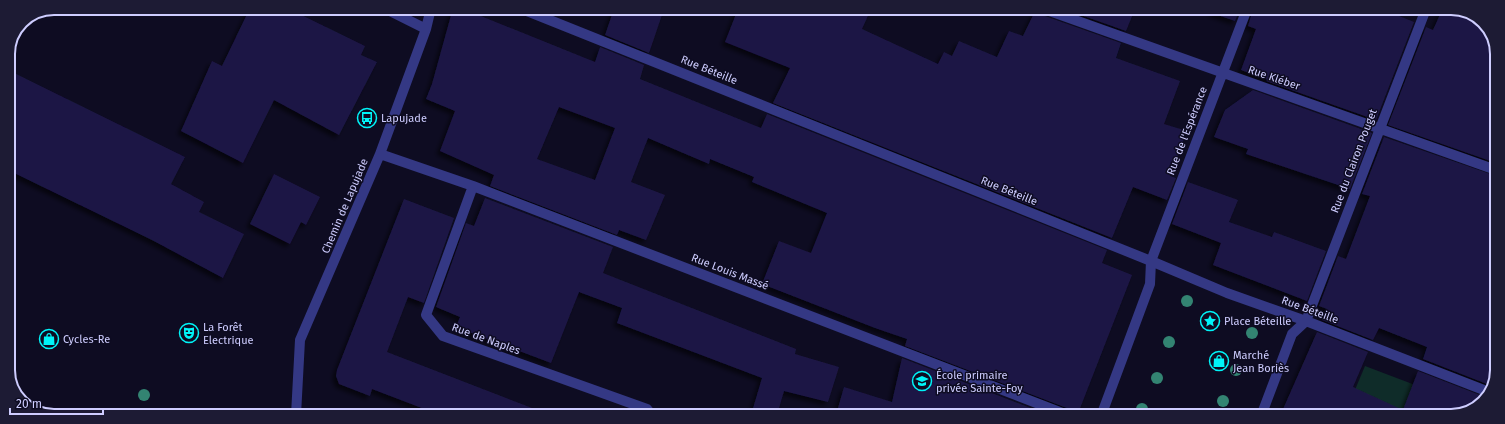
<svg xmlns="http://www.w3.org/2000/svg" width="1505" height="424" font-family="'Fira Sans',sans-serif">
  <style>
    .green { fill: #0f2c29 }
    .building { fill: #1c1744; fill-rule: evenodd; filter: url(#shadow) }
    .lines { fill: none; stroke-linecap: round; stroke-linejoin: round }
    .street { stroke: #343884; stroke-width: 10 }
    .tree { fill: #338472 }
    .labels { text-anchor: middle; dominant-baseline: central; stroke-width: 3; stroke-linejoin: round; paint-order: stroke }
    .street-label { font-size: 11px; fill: #cecdff; stroke: #0e0c22 }
    .poi-label { font-size: 11px; fill: #cecdff; stroke: #0e0c22; text-anchor: start }
    .rim { fill: none; stroke: #cecdff; stroke-width: 2 }
  </style>
  <defs>
    <filter id="shadow"><feDropShadow dx="-3.5" dy="3.5" stdDeviation="2" flood-color="#0009"/></filter>
  </defs>
  <rect width="100%" height="100%" fill="#0e0c22"/>
  <path class="green" d="M1365 366 1423 388 1410 416H1344Z"/>
  <path class="building" d="M250 8H287L365 46 361 55 377 62 339 135 274 100 243 163 181 131 212 61 222 66Z
    M453 8H461L595 62 600 47 644 65 640 79 719 111 761 128 767 114 1107 250 1102 263 1132 275 1077 416 1072 410 905 346 907 339 875 328 762 284 779 241 811 253 827 213 752 182 754 177 710 159 709 164 648 138 631 182 665 195 646 240 619 230 617 235 490 186 494 175 440 151 455 111 426 99 432 84ZM559 107 615 128 595 180 537 159Z
    M614 9H664L649 53 605 35Z
    M738 9H871L862 29 938 64 944 52 952 56 959 41 997 57 1009 31 1023 36 1036 9 1042 15 1121 43 1116 58 1180 81 1164 124 1187 131 1170 176 1176 178 1167 200 1133 187 1112 238 773 103 790 68 725 42Z
    M1064 9H1135L1126 31Z
    M1212 9H1240L1235 21 1212 13Z
    M1253 9H1382L1414 22 1376 120 1266 81 1268 80 1241 70 1256 29 1248 26Z
    M1442 10H1462L1486 24 1497 51 1496 163 1388 125 1426 27 1433 30Z
    M8 70 185 157 171 184 204 202 199 212 244 234 223 278 152 240 8 170Z
    M1253 90 1372 133 1350 189 1246 154 1248 149 1214 137 1225 110Z
    M1384 137 1496 176 1495 381 1492 386 1423 359 1427 347 1379 328 1373 340 1322 320 1327 309 1319 306 1338 256 1346 259 1370 196 1362 194Z
    M274 174 320 197 306 225 301 222 290 244 250 224Z
    M1188 182 1238 200 1229 222 1272 237 1274 232 1326 251 1307 301 1213 265 1221 243 1172 224Z
    M485 198 613 247 603 273 796 349 795 354 839 367 828 402 784 391 777 415H751L762 378 617 323 622 308 579 292 551 363 456 327 460 317 436 307 466 223 474 226Z
    M404 199 454 218 424 303 408 297 387 352 545 413V415H440L372 389 370 396 339 384 336 376 337 370Z
    M1317 332 1368 352 1353 387 1403 410 1418 371 1485 397 1479 406 1451 416H1280Z
    M902 358 1051 416 836 415 844 387 892 402Z"/>
  <g class="lines">
    <path class="street" d="M384 8 426 29
      M522 9 1151 261 1227 293 1306 321 1489 392
      M1044 9 1496 170
      M380 154 473 186 1070 416
      M473 186 426 315 443 336 647 409 652 415
      M296 415 300 340 380 154 426 29 431 8
      M1101 416 1150 284 1151 261 1247 9
      M1261 416 1292 334 1306 321 1426 9"/>
  </g>
  <g class="tree">
    <circle cx="1187" cy="301" r="6"/>
    <circle cx="1252" cy="333" r="6"/>
    <circle cx="1169" cy="342" r="6"/>
    <circle cx="1236" cy="370" r="6"/>
    <circle cx="1157" cy="378" r="6"/>
    <circle cx="144" cy="395" r="6"/>
    <circle cx="1223" cy="401" r="6"/>
    <circle cx="1142" cy="409" r="6"/>
  </g>
  <defs>
    <symbol id="bus-ring" viewBox="-11 -11 22 22"><circle r="9.5" fill="#0e0c22" stroke="#00f4f8" stroke-width="1.5"/><path d="M-5-6H5V4H4V6H2V4H-2V6H-4V4H-5ZM-3.5-4V0h7V-4ZM-3.5 1.2v1.5H-2V1.2ZM2 1.2v1.5H3.5V1.2Z" fill="#00f4f8"/></symbol>
    <symbol id="sight-ring" viewBox="-11 -11 22 22"><circle r="9.5" fill="#0e0c22" stroke="#00f4f8" stroke-width="1.5"/><path d="M0-6L1.8-2.2L6-1.7L2.9 1.2L3.7 5.4L0 3.3L-3.7 5.4L-2.9 1.2L-6-1.7L-1.8-2.2Z" fill="#00f4f8"/></symbol>
    <symbol id="theatre-ring" viewBox="-11 -11 22 22"><circle r="9.5" fill="#0e0c22" stroke="#00f4f8" stroke-width="1.5"/><path d="M-5-5.5Q0-4 5-5.5V0Q5 5 0 6Q-5 5-5 0ZM-3.3-2.5H-1v1.5H-3.3ZM1-2.5H3.3v1.5H1ZM-2.8 1Q0 5.5 2.8 1Z" fill="#00f4f8"/></symbol>
    <symbol id="shop-ring" viewBox="-11 -11 22 22"><circle r="9.5" fill="#0e0c22" stroke="#00f4f8" stroke-width="1.5"/><path d="M-5-2.5h2.3a2.7 3.5 0 0 1 5.4 0H5L5.5 6h-11ZM-1.5-2.5h3a1.5 2.3 0 0 0-3 0Z" fill="#00f4f8"/></symbol>
    <symbol id="school-ring" viewBox="-11 -11 22 22"><circle r="9.5" fill="#0e0c22" stroke="#00f4f8" stroke-width="1.5"/><path d="M0-5L7-2L0 1L-7-2ZM-4 1L0 2.5L4 1V4Q0 6-4 4Z" fill="#00f4f8"/></symbol>
  </defs>
  <g fill-rule="evenodd">
    <use href="#bus-ring" x="356" y="107" width="22" height="22"/>
    <use href="#sight-ring" x="1199" y="310" width="22" height="22"/>
    <use href="#theatre-ring" x="178" y="322" width="22" height="22"/>
    <use href="#shop-ring" x="38" y="328" width="22" height="22"/>
    <use href="#shop-ring" x="1208" y="350" width="22" height="22"/>
    <use href="#school-ring" x="911" y="370" width="22" height="22"/>
  </g>
  <g class="labels">
    <g class="street-label">
      <text transform="translate(709 70) rotate(22)">Rue Béteille</text>
      <text transform="translate(1274 78) rotate(19)">Rue Kléber</text>
      <text transform="translate(1187 131) rotate(-69)">Rue de l'Espérance</text>
      <text transform="translate(1354 161) rotate(-69)">Rue du Clairon Pouget</text>
      <text transform="translate(1009 191) rotate(22)">Rue Béteille</text>
      <text transform="translate(345 206) rotate(-67)">Chemin de Lapujade</text>
      <text transform="translate(730 272) rotate(21)">Rue Louis Massé</text>
      <text transform="translate(1310 310) rotate(20)">Rue Béteille</text>
      <text transform="translate(486 339) rotate(20)">Rue de Naples</text>
    </g>
    <g class="poi-label">
      <text x="381" y="118">Lapujade</text>
      <text x="1224" y="321">Place Béteille</text>
      <text x="203" y="327">La Forêt<tspan x="203" dy="13">Electrique</tspan></text>
      <text x="63" y="339">Cycles-Re</text>
      <text x="1233" y="355">Marché<tspan x="1233" dy="13">Jean Boriès</tspan></text>
      <text x="936" y="375">École primaire<tspan x="936" dy="13">privée Sainte-Foy</tspan></text>
    </g>
  </g>
  <path d="M0 0H1505V424H0ZM54 15H1451A39 39 0 0 1 1490 54V370A39 39 0 0 1 1451 409H54A39 39 0 0 1 15 370V54A39 39 0 0 1 54 15Z" fill="#1d1b34" fill-rule="evenodd"/>
  <path class="rim" d="M54 15H1451A39 39 0 0 1 1490 54V370A39 39 0 0 1 1451 409H54A39 39 0 0 1 15 370V54A39 39 0 0 1 54 15Z"/>
  <path d="M10 408v6h93v-6" fill="none" stroke="#cecdff" stroke-width="2"/>
  <text x="16" y="408" font-size="12" fill="#cecdff" stroke="#0e0c22" stroke-width="3" paint-order="stroke">20 m</text>
</svg>
